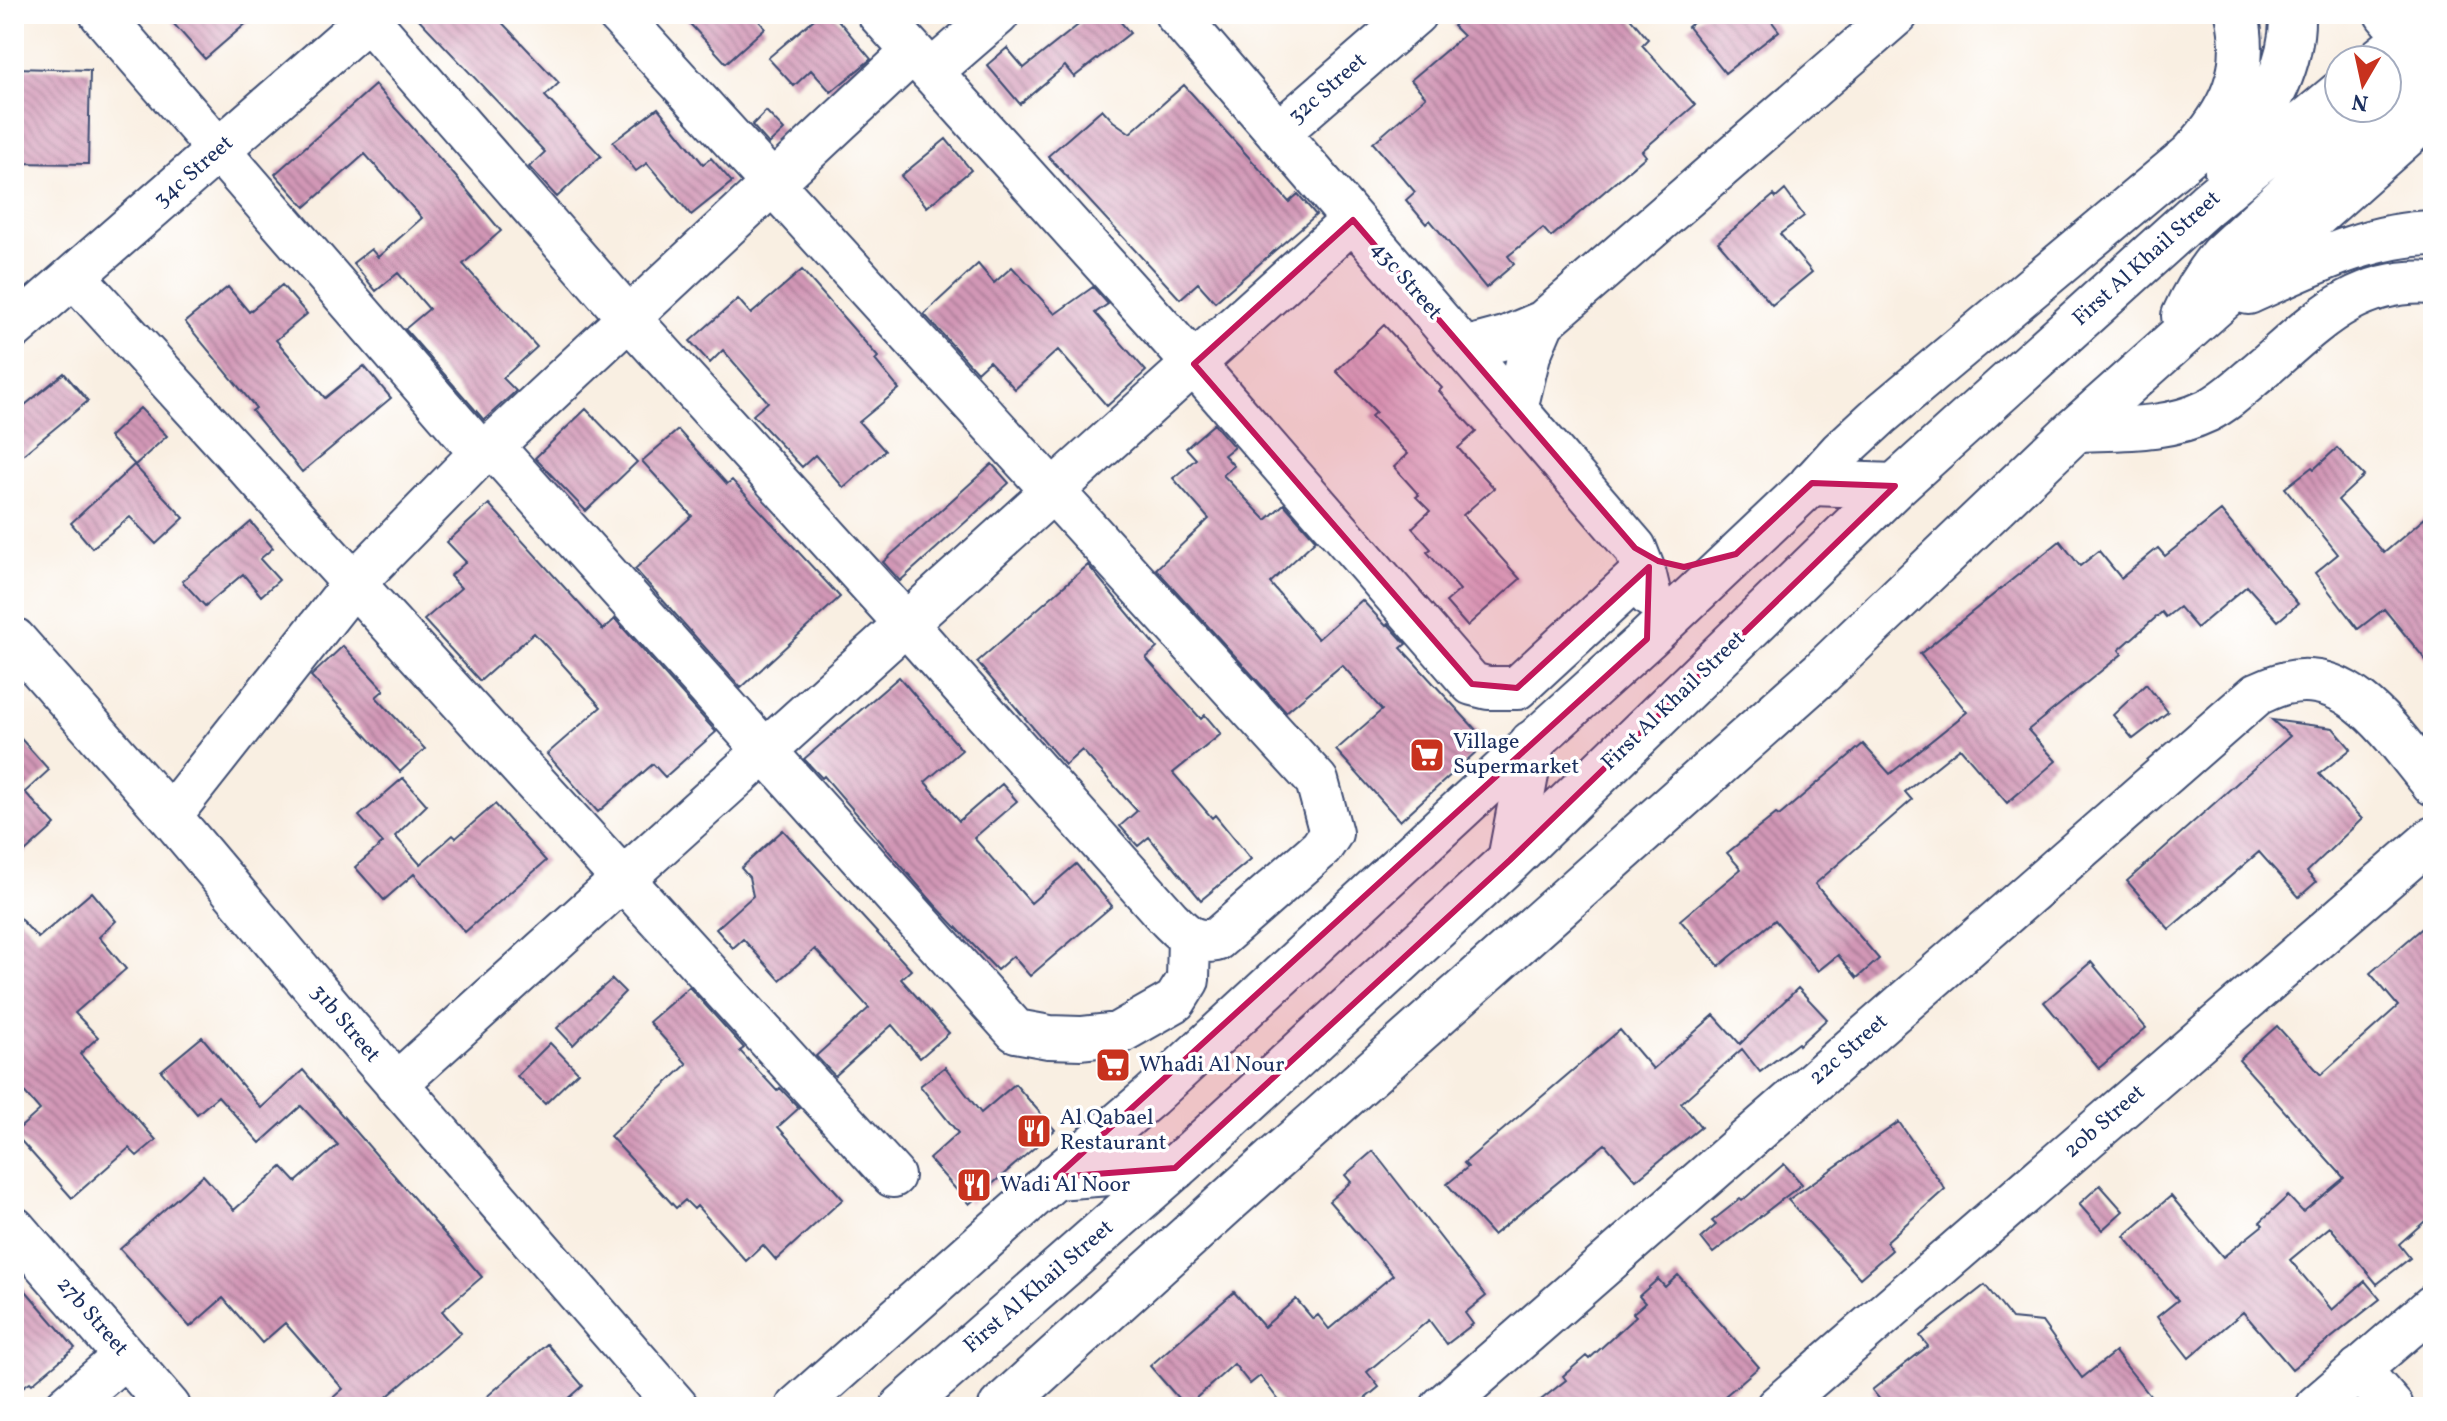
<svg xmlns="http://www.w3.org/2000/svg" width="2447" height="1421" font-family="Vollkorn,serif">
  <style>
    .building { fill: url(#building-back-hatch) }
    .lines { fill: none; stroke-linecap: round; stroke-linejoin: round }
    .minor-casing { stroke: #3c4c72; stroke-width: 46 }
    .major-casing { stroke: #3c4c72; stroke-width: 48 }
    .minor { stroke: #fff; stroke-width: 42 }
    .major { stroke: #fff; stroke-width: 44 }
    .marked { fill: #c2185b; fill-opacity: 0.2; stroke: #c2185b; stroke-width: 6; stroke-linejoin: round }
    .labels { text-anchor: middle; dominant-baseline: central; stroke-width: 7; stroke-linejoin: round; paint-order: stroke }
    .street-label { font-size: 22px; fill: #1b2f5e; stroke: #fff }
    .poi-label { font-size: 22px; fill: #1b2f5e; stroke: #fff; text-anchor: start }
  </style>
  <defs>
    <pattern id="building-back-hatch" width="6" height="6" patternUnits="userSpaceOnUse" patternTransform="scale(2)"><rect width="6" height="6" fill="#d297b6"/><path d="M-1 5l2 2M0 0l6 6M5-1l2 2" fill="none" stroke="#aa7c97"/></pattern>
  </defs>
  <rect width="100%" height="100%" fill="#fff"/>
  <filter id="ink" filterUnits="userSpaceOnUse"><feTurbulence type="fractalNoise" baseFrequency=".0125" numOctaves="2"/><feDisplacementMap in="SourceGraphic" scale="16" xChannelSelector="R" yChannelSelector="G"/><feConvolveMatrix kernelMatrix="1 2 1 2 8 2 1 2 1" color-interpolation-filters="sRGB"/></filter>
  <filter id="wash" filterUnits="userSpaceOnUse"><feTurbulence type="fractalNoise" baseFrequency=".006" numOctaves="4" result="noise"/><feDisplacementMap in="SourceGraphic" scale="32" xChannelSelector="R" yChannelSelector="G"/><feGaussianBlur stdDeviation="1.8" result="paint"/><feColorMatrix in="noise" values="0 0 0 0 0 0 0 0 0 0 0 0 0 0 0 0 0 1.4 0 .05"/><feComposite in="paint" operator="in"/></filter>
  <g filter="url(#wash)">
    <rect width="100%" height="100%" fill="#f9efe2"/>
    <g id="blocks">
      <path class="building" d="M165 14H257L205 59Z
        M414 14H494L559 83 545 96 601 156 557 197 529 167 545 152Z
        M681 14H753L765 28 726 63Z
        M820 14H833L871 59 831 92 811 70 794 86 768 58Z
        M1092 14H1114L1130 33 1074 77 1065 66 1020 104 987 65 1007 48 1024 68Z
        M1466 14H1627L1648 39 1642 45 1695 105 1642 151 1646 156 1551 237 1543 228 1508 256 1514 264 1486 288 1430 220 1426 224 1406 200 1415 192 1373 143 1426 97 1411 80 1463 36 1453 26Z
        M1704 14H1766L1779 31 1725 73 1688 27Z
        M14 68 90 70 88 164 14 163Z
        M375 85 456 177 501 231 463 264 537 347 503 378 516 391 484 420 405 329 429 309 398 273 376 291 353 263 371 249 378 257 422 218 365 154 305 207 275 174Z
        M1184 85 1289 202 1298 194 1316 215 1215 302 1198 283 1180 299 1048 156 1102 109 1113 121 1130 133Z
        M658 108 703 164 711 158 732 182 691 215 647 163 636 171 613 142Z
        M766 111 784 130 769 144 752 125Z
        M946 139 971 170 927 207 901 176Z
        M1785 190 1804 216 1780 234 1812 272 1772 305 1718 242 1774 195 1776 198Z
        M978 264 994 283 1012 267 1055 314 1093 287 1108 304 1095 313 1146 371 1107 406 1058 350 1015 389 989 361 977 372 924 314Z
        M802 270 878 357 875 360 899 389 859 422 885 451 844 488 815 455 802 467 753 415 768 402 723 350 710 363 690 341 738 299 751 314Z
        M282 285 307 314 276 340 325 398 364 366 391 398 302 472 252 411 256 408 185 322 228 287 249 312Z
        M1384 325 1442 388 1439 391 1476 432 1458 448 1494 488 1463 515 1520 579 1467 626 1446 602 1460 590 1427 552 1431 549 1412 528 1430 511 1416 497 1419 495 1394 467 1408 454 1371 416 1376 412 1336 371Z
        M64 373 88 401 14 462V414Z
        M140 408 167 436 135 465 109 437Z
        M586 409 637 462 586 511 535 458Z
        M1214 424 1234 447 1224 455 1234 466 1223 475 1266 520 1284 504 1316 540 1270 583 1318 639 1362 600 1386 626 1388 624 1406 644 1401 648 1487 742 1400 821 1336 750 1382 710 1342 665 1286 712 1156 569 1209 519 1173 478 1196 459 1186 448Z
        M678 430 727 484 732 480 840 597 741 688 635 569 692 516 642 461Z
        M2337 448 2364 476 2338 500 2384 553 2433 511V669L2384 609 2358 629 2315 573 2338 554 2285 488 2312 467 2314 469Z
        M992 464 1009 483 900 581 883 562Z
        M134 465 184 518 156 544 130 517 92 548 71 523Z
        M489 504 603 630 615 619 716 732 665 777 653 764 598 812 547 754 601 707 556 657 534 633 480 681 424 620 461 588 450 576 466 562 447 542Z
        M2221 511 2298 604 2278 621 2247 586 2197 628 2179 607 2166 617 2162 612 2119 650 2122 654 2028 730 2056 761 2007 803 1960 748 1905 792 1912 800 1815 884 1879 959 1857 978 1838 955 1818 971 1775 920 1719 966 1680 920 1741 869 1727 853 1776 814 1779 816 1863 744 1890 774 1967 712 1920 654 2060 541 2080 566 2099 551 2121 578 2158 548 2165 556Z
        M251 522 273 548 260 559 279 580 261 596 243 574 205 606 182 581Z
        M1088 565 1157 648 1146 658 1201 719 1205 715 1221 734 1173 773 1212 818 1215 815 1251 859 1201 900 1149 837 1138 846 1120 826 1137 811 1082 750 1065 765 977 662Z
        M343 646 384 690 376 697 425 749 400 772 311 676Z
        M899 677 962 750 925 782 959 821 1002 784 1017 801 974 838 1031 903 1076 864 1112 906 1030 976 1013 956 997 970 935 905 824 776 822 778 804 759Z
        M2146 684 2168 712 2133 739 2113 715Z
        M2272 720 2333 728 2351 749 2319 774 2362 819 2307 872 2316 882 2299 897 2259 852 2169 929 2127 881 2290 736Z
        M14 731 49 770 25 792 55 825 14 862Z
        M403 778 427 805 395 836 420 864 453 835 456 838 495 804 546 861 465 932 414 874 384 900 355 867 383 843 359 816Z
        M783 830 911 970 901 979 949 1033 920 1058 892 1025 835 1076 816 1056 869 1008 815 949 780 980 743 939 733 948 716 929 753 896 749 877 741 868Z
        M92 892 116 921 99 937 126 969 75 1013 98 1037 80 1054 156 1140 137 1156 129 1148 72 1198 14 1133 40 1110 14 1080V912L38 938Z
        M2433 919V1214L2399 1244 2410 1258 2377 1284 2330 1227 2290 1260 2332 1310 2365 1281 2380 1299 2292 1369 2243 1312 2189 1358 2157 1317 2178 1300 2124 1236 2171 1196 2223 1257 2263 1225 2260 1222 2288 1196 2303 1212 2344 1178 2239 1060 2277 1026 2321 1075 2398 1006 2370 973Z
        M2091 962 2146 1028 2099 1068 2044 1002Z
        M612 979 625 992 573 1045 557 1028Z
        M689 987 744 1048 740 1051 777 1091 780 1088 799 1108 778 1127 843 1199 776 1260 763 1245 746 1261 697 1206 694 1209 685 1200 676 1208 610 1136 687 1064 649 1022Z
        M1798 988 1827 1019 1799 1045 1798 1043 1760 1072 1742 1049 1681 1103 1701 1127 1636 1180 1605 1144 1493 1235 1447 1184 1468 1167 1464 1163 1620 1030 1653 1069 1714 1015 1740 1044Z
        M202 1037 261 1108 303 1070 482 1277 442 1311 461 1333 375 1407H322L343 1389 285 1323 262 1343 223 1298 190 1327 120 1249 203 1175 234 1210 282 1167 296 1182 338 1145 301 1106 260 1143 218 1096 197 1114 161 1071Z
        M550 1043 578 1072 545 1104 517 1076Z
        M945 1067 981 1113 1015 1084 1055 1130 969 1204 929 1159 958 1133 920 1086Z
        M1899 1122 1945 1189 1886 1242 1892 1250 1860 1278 1788 1200Z
        M1373 1151 1486 1296 1465 1313 1473 1324 1447 1344 1429 1320 1367 1372 1379 1387 1355 1407H1284L1260 1376 1250 1384 1234 1364 1186 1407 1150 1366 1234 1292 1264 1327 1296 1299 1313 1319 1318 1315 1329 1329 1393 1275 1329 1201 1351 1182 1345 1175Z
        M1784 1164 1802 1184 1713 1253 1701 1238 1716 1225 1712 1221 1740 1199 1742 1201Z
        M2100 1185 2123 1211 2102 1230 2079 1204Z
        M1678 1275 1759 1367 1712 1407H1532L1566 1380 1563 1376 1586 1356 1589 1359 1636 1316 1633 1313 1645 1303 1639 1296 1658 1279 1665 1287Z
        M14 1277 75 1348 32 1384 30 1382 14 1393Z
        M1985 1285 2012 1319 2042 1322 2082 1378 2115 1352 2151 1397 2138 1407H1886L1872 1390 1928 1346 1920 1336Z
        M547 1344 583 1386 559 1407H475Z"/>
    </g>
  </g>
  <g filter="url(#ink)">
    <use href="#blocks" fill-opacity="0" stroke="#3c4c72" stroke-width="2"/>
    <g class="lines">
      <defs>
        <path id="minor" d="M101 14 481 453
          M879 14 1194 364 1472 684 1488 688H1517L1644 571
          M1176 14 1635 548 1644 571 1650 596
          M2386 14 2429 65
          M368 19 628 317 906 624 1169 919C1185 935 1192 944 1216 940L1321 848 1331 833 1317 781 618 14
          M931 72 998 14
          M1278 133 1415 14
          M74 276 893 1176
          M14 328 374 14
          M1464 349 1505 338 1543 322 1897 14
          M1516 409 1529 355 1543 322
          M2075 430C2119 428 2166 431 2207 411 2225 402 2240 388 2255 375 2312 327 2353 277 2433 283
          M492 446 1016 1031 1049 1037 1081 1038 1117 1034 1175 1001 1188 980 1189 938
          M14 639 170 816 344 1023 677 1407
          M170 816 354 583 481 453 492 446 913 52
          M396 1084 1353 220
          M14 1228 169 1407
          M2359 1369 2392 1407
          M66 1407 125 1356
          M797 1407 1056 1177 1151 1096 1532 743 1647 639 1812 483 1840 452 1879 416 2191 154C2230 112 2250 72 2237 14
          M1442 1407 2257 694C2266 690 2276 685 2286 683 2353 667 2396 741 2433 784
          M1777 1407 2433 838
          M2316 1407 2433 1306"/>
        <path id="major" d="M2379 60 2433 17
          M2387 103 2433 60
          M2227 171C2256 122 2294 74 2292 14
          M2248 292C2307 266 2367 234 2433 233
          M2184 316C2194 293 2205 275 2221 256L2381 108
          M1812 483 1895 486
          M1510 860 1532 743
          M1056 1177 1175 1168
          M903 1407 1195 1150 1510 860 1895 486 2207 204 2339 94
          M1001 1407 1231 1198 1821 673 2075 430 2433 111"/>
      </defs>
      <use href="#minor" class="minor-casing"/>
      <use href="#major" class="major-casing"/>
      <use href="#minor" class="minor"/>
      <use href="#major" class="major"/>
    </g>
  </g>
  <path class="marked" d="M1353 220 1635 548 1658 561 1684 567 1736 554 1812 483 1895 486 1510 860 1175 1168 1056 1177 1647 639 1649 567 1517 688 1472 684 1194 364Z"/>
  <defs>
    <symbol id="supermarket-square" viewBox="-11 -11 22 22"><rect x="-9" y="-9" width="18" height="18" rx="4" fill="#c8321e" stroke="#fff"/><path d="M-6-5.5h2.5l.6 2H6L4.5 2H-2.5L-4.4-4H-6ZM-1.5 3.2a1.3 1.3 0 1 0 .1 0ZM3 3.2a1.3 1.3 0 1 0 .1 0Z" fill="#fff"/></symbol>
    <symbol id="restaurant-square" viewBox="-11 -11 22 22"><rect x="-9" y="-9" width="18" height="18" rx="4" fill="#c8321e" stroke="#fff"/><path d="M-5-6h1v4h1v-4h1v4h1v-4h1v5L-1.5 .5V6h-2V.5L-5-1ZM5-6V6H3V1.5H1.5Q1.5-4 5-6Z" fill="#fff"/></symbol>
  </defs>
  <g fill-rule="evenodd">
    <use href="#supermarket-square" x="1407" y="735" width="40" height="40"/>
    <use href="#supermarket-square" x="1093" y="1045" width="40" height="40"/>
    <use href="#restaurant-square" x="1014" y="1111" width="40" height="40"/>
    <use href="#restaurant-square" x="954" y="1165" width="40" height="40"/>
  </g>
  <g class="labels">
    <g class="street-label">
      <text transform="translate(1328 89) rotate(-41)">32c Street</text>
      <text transform="translate(194 172) rotate(-41)">34c Street</text>
      <text transform="translate(2147 259) rotate(-42)">First Al Khail Street</text>
      <text transform="translate(1406 281) rotate(49)">43c Street</text>
      <text transform="translate(1674 701) rotate(-44)">First Al Khail Street</text>
      <text transform="translate(345 1024) rotate(50)">31b Street</text>
      <text transform="translate(1849 1050) rotate(-41)">22c Street</text>
      <text transform="translate(2105 1122) rotate(-41)">20b Street</text>
      <text transform="translate(1039 1287) rotate(-41)">First Al Khail Street</text>
      <text transform="translate(92 1317) rotate(49)">27b Street</text>
    </g>
    <g class="poi-label">
      <text x="1453" y="742">Village<tspan x="1453" dy="25">Supermarket</tspan></text>
      <text x="1139" y="1065">Whadi Al Nour</text>
      <text x="1060" y="1118">Al Qabael<tspan x="1060" dy="25">Restaurant</tspan></text>
      <text x="1000" y="1185">Wadi Al Noor</text>
    </g>
  </g>
  <rect width="2447" height="1421" fill="none" stroke="#fff" stroke-width="48"/>
  <g transform="translate(2363 84) rotate(189)"><circle r="38" fill="#ffffff" stroke="#a4acbf" stroke-width="2"/>
  <path d="M0-6L14 30L0 20L-14 30Z" fill="#c8321e"/>
  <text y="-12" font-size="22" font-weight="bold" text-anchor="middle" fill="#1b2f5e">N</text>
  </g>
</svg>
